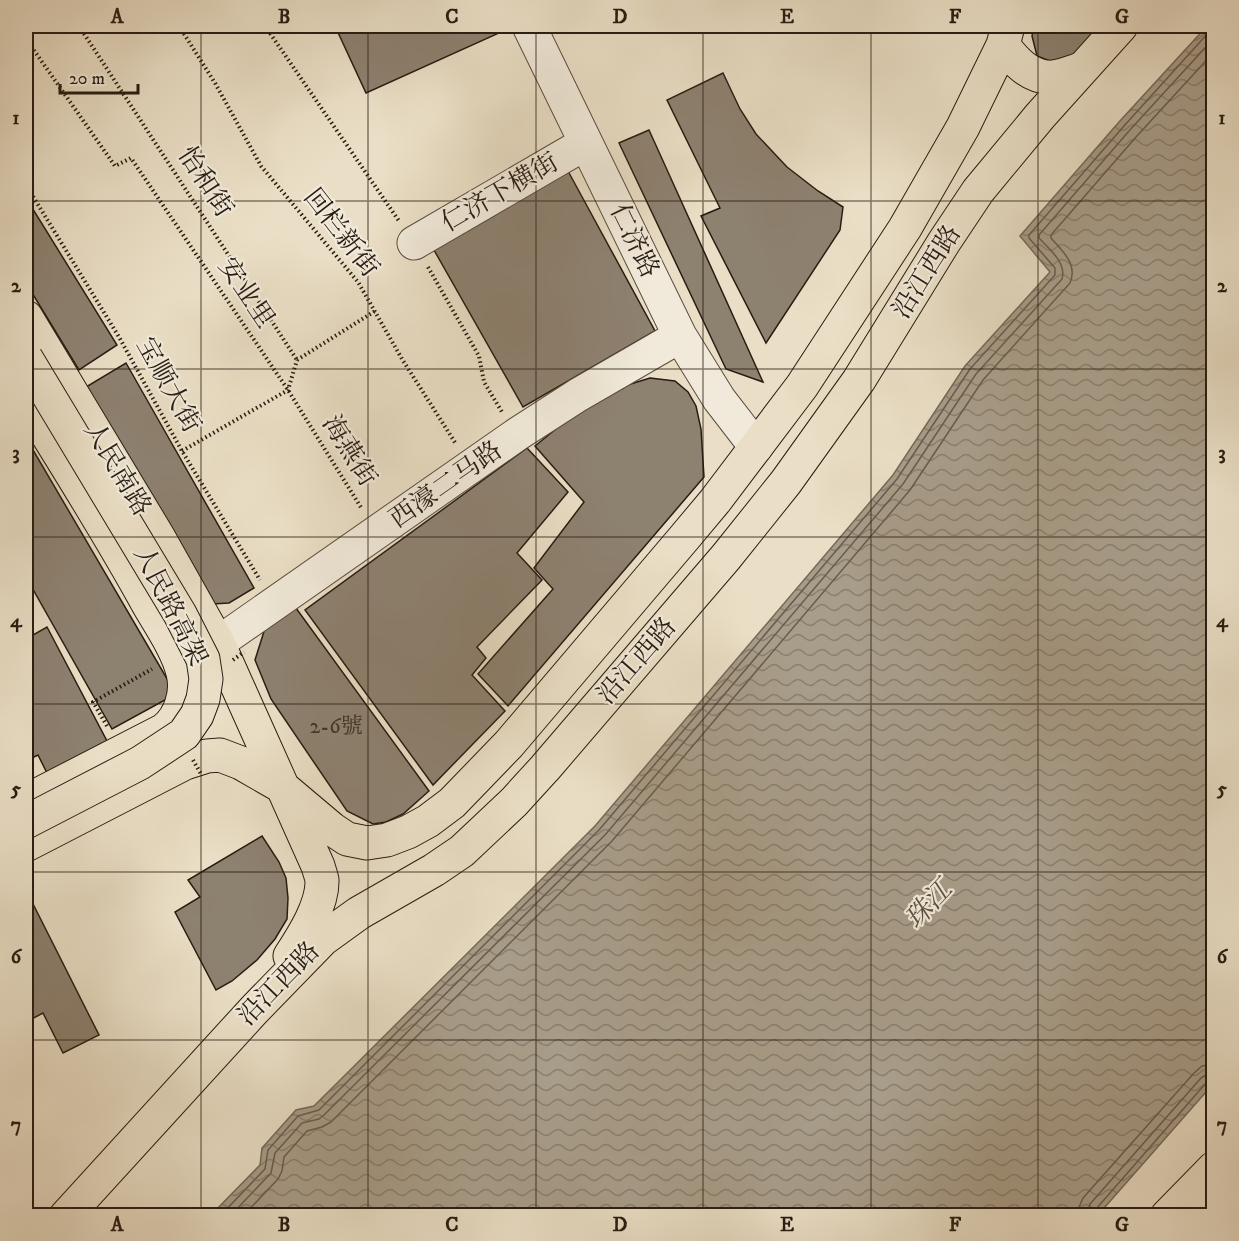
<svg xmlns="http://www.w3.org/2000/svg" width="1239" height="1241" font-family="'IM FELL DW Pica','Noto Serif SC',serif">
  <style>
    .water { fill: url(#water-waves); stroke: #756959; stroke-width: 1.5 }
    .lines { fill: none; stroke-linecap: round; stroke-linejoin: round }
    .shore { stroke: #685c4e; stroke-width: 1.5 }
    .building { fill: #8d8170; stroke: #281c12; stroke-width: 1.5 }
    .minor-casing { stroke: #584d3f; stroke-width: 35 }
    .major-casing { stroke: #281c12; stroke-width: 35 }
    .path { stroke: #281c12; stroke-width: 4; stroke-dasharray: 1.5 3; stroke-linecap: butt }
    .minor { stroke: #f1eada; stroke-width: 33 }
    .major { stroke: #eadfc6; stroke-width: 33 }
    .major-bridge-casing { stroke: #281c12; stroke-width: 35; stroke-linecap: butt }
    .path-bridge { stroke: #281c12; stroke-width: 4; stroke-dasharray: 1.5 3; stroke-linecap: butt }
    .major-bridge { stroke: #eadfc6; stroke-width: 33 }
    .grid { fill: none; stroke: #281c12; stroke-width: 1.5; stroke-opacity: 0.55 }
    .labels { text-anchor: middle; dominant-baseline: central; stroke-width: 4.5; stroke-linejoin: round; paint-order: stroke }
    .number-label { font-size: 22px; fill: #41352a }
    .street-label { font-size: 26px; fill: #281c12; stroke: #f1eada }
    .water-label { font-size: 27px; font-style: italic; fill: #5b5042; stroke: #f1eada }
    .neatline { fill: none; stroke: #281c12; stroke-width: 2 }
    .grid-label { font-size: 20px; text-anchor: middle; font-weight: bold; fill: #281c12 }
  </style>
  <defs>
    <pattern id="water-waves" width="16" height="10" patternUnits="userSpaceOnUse" patternTransform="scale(1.5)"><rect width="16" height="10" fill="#a89d89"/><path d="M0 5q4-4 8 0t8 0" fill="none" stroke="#897f6f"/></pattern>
  </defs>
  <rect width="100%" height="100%" fill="#eadfc6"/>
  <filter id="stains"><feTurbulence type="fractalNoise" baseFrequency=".00333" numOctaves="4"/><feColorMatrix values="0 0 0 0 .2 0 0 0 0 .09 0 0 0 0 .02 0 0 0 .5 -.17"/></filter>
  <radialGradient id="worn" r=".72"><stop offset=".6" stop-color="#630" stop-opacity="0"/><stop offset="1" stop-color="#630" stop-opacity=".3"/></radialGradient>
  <path class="water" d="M1207 26H1214L1213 1084 1098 1215H211L260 1165 262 1148 296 1110 314 1106 595 826 893 475 965 366 1050 272 1020 236 1119 122Z"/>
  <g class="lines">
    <path class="shore" d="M220 1216 265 1169 268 1150 298 1116 319 1110 599 830 897 479 970 369 1055 275V268L1029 238V235L1124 126 1209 32 1211 26
      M230 1216 271 1173 275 1153 302 1123 319 1119 324 1115 605 835 903 484 976 374 1062 279C1067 263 1049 249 1039 238V235L1129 131 1214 38
      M243 1216 278 1179 282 1171 284 1157 307 1131 322 1127 331 1122 612 841 910 490 983 380 1070 283C1078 264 1063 252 1051 238V235L1136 137 1214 52
      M1078 1216 1079 1207 1083 1198 1194 1073 1202 1066 1214 1064
      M1087 1216 1090 1204 1201 1078 1206 1075 1214 1073
      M1094 1216 1096 1209 1206 1083 1214 1081"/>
  </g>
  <path class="building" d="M335 26H495L499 33 366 93Z
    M1034 26H1103L1073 59 1055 63 1037 56 1032 36Z
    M723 73 740 109 756 134 787 167 818 191 843 207 840 230 766 343 701 216 720 208 667 100Z
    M649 130 763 382 726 369 619 143Z
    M568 171 655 331 523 407 430 243Z
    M26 198 117 345 79 370 26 283Z
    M126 363 254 588 229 603 212 604 81 390Z
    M650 378 675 381 688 392 696 406 701 429 704 477 508 706 478 674 553 589 534 568 584 502 535 446 572 416 611 390Z
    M26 438 176 694 112 729 26 577Z
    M527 448 568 492 517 553 542 580 477 647 486 658 472 675 505 711 433 785 305 610Z
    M293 604 429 791 403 814 386 822 373 824 347 811 271 699 255 660 266 625Z
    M47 627 107 741 47 773 38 755 26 761V639Z
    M262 836 279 862 286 878 288 898 287 919 275 939 257 960 232 981 216 990 175 912 200 897 188 880Z
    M26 890 99 1035 63 1053 43 1013 26 1022Z"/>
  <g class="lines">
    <defs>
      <path id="minor" d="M529 26 680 336 719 399 756 447
        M414 243 586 143
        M218 643 516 435 578 395 680 336"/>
      <path id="major" d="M1003 45C1015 61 1031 79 1053 77 1062 76 1072 72 1081 69
        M26 317 159 538 218 643 318 866C319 870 321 875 322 880 323 905 303 936 290 956
        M26 400C67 467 110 534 148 604 160 625 177 649 183 673 188 693 180 718 164 730L26 801
        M26 845 185 763 207 756 220 755 241 763 281 786 332 829 347 839 367 843 387 840 408 832 428 821 452 803 509 744 684 538 715 501 802 386 905 228 963 127 1003 45 1008 26
        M66 1216 254 1010 323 939 359 913 434 870 462 851 514 802 545 768 726 557 786 482 859 380 944 242 978 191 1040 116 1121 26
        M1167 1216 1214 1168
        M1209 1216 1214 1211"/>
    </defs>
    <use href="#minor" class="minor-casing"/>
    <use href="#major" class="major-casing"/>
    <path class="path" d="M79 26 297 360
      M179 26 215 83 261 166 358 282 402 359 456 444
      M265 26 399 221
      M26 39 115 166 131 158 288 390 362 509
      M26 185 119 337 182 451 260 580
      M428 267 479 356 484 382 502 412
      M297 360 375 311
      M182 451 288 390 297 360
      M107 726 93 702 152 669"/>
    <use href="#minor" class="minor"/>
    <use href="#major" class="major"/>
    <defs>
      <path id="major-bridge" d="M26 358 180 614 203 659 206 679 203 699 197 715 184 734 140 763 26 822"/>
    </defs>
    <use href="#major-bridge" class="major-bridge-casing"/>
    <path class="path-bridge" d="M233 660 244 652
      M193 760 201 774"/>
    <use href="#major-bridge" class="major-bridge"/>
  </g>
  <path class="grid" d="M201 26V1216M368 26V1216M536 26V1216M703 26V1216M871 26V1216M1038 26V1216M26 201H1214M26 369H1214M26 537H1214M26 704H1214M26 872H1214M26 1040H1214"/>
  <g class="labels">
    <g class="number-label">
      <text x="336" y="726">2-6號</text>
    </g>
    <g class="street-label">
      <text transform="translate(205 182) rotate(57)">怡和街</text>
      <text transform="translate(500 193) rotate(-30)">仁济下横街</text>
      <text transform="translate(341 233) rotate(52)">回栏新街</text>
      <text transform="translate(634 241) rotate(64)">仁济路</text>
      <text transform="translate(927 272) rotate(-58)">沿江西路</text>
      <text transform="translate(246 293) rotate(56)">安业里</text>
      <text transform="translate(168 385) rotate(61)">宝顺大街</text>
      <text transform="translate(349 451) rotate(58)">海燕街</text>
      <text transform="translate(117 469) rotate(59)">人民南路</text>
      <text transform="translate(446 485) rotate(-35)">西濠二马路</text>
      <text transform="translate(170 606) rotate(63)">人民路高架</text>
      <text transform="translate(637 661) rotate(-49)">沿江西路</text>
      <text transform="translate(279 984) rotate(-46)">沿江西路</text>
    </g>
    <g class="water-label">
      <text transform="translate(929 905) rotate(-47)">珠江</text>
    </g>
  </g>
  <rect width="1239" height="1241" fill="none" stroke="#eadfc6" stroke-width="66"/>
  <path d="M60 84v9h78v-9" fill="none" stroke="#281c12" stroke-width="3"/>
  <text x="69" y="84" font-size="18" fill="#281c12" stroke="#f1eada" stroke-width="4.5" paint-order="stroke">20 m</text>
  <rect x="33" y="33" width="1173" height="1175" class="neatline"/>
  <g class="grid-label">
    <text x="117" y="23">A</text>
    <text x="284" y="23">B</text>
    <text x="452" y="23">C</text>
    <text x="620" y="23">D</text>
    <text x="787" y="23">E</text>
    <text x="955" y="23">F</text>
    <text x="1122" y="23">G</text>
    <text x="16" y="124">1</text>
    <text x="1222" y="124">1</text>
    <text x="16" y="292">2</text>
    <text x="1222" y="292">2</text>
    <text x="16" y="459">3</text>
    <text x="1222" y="459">3</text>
    <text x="16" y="627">4</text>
    <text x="1222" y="627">4</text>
    <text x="16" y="795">5</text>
    <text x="1222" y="795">5</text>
    <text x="16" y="963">6</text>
    <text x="1222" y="963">6</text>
    <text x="16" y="1131">7</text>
    <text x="1222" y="1131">7</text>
    <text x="117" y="1231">A</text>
    <text x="284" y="1231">B</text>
    <text x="452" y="1231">C</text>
    <text x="620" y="1231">D</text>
    <text x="787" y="1231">E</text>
    <text x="955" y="1231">F</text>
    <text x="1122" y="1231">G</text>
  </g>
  <rect width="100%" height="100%" filter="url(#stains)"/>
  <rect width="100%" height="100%" fill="url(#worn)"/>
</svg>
